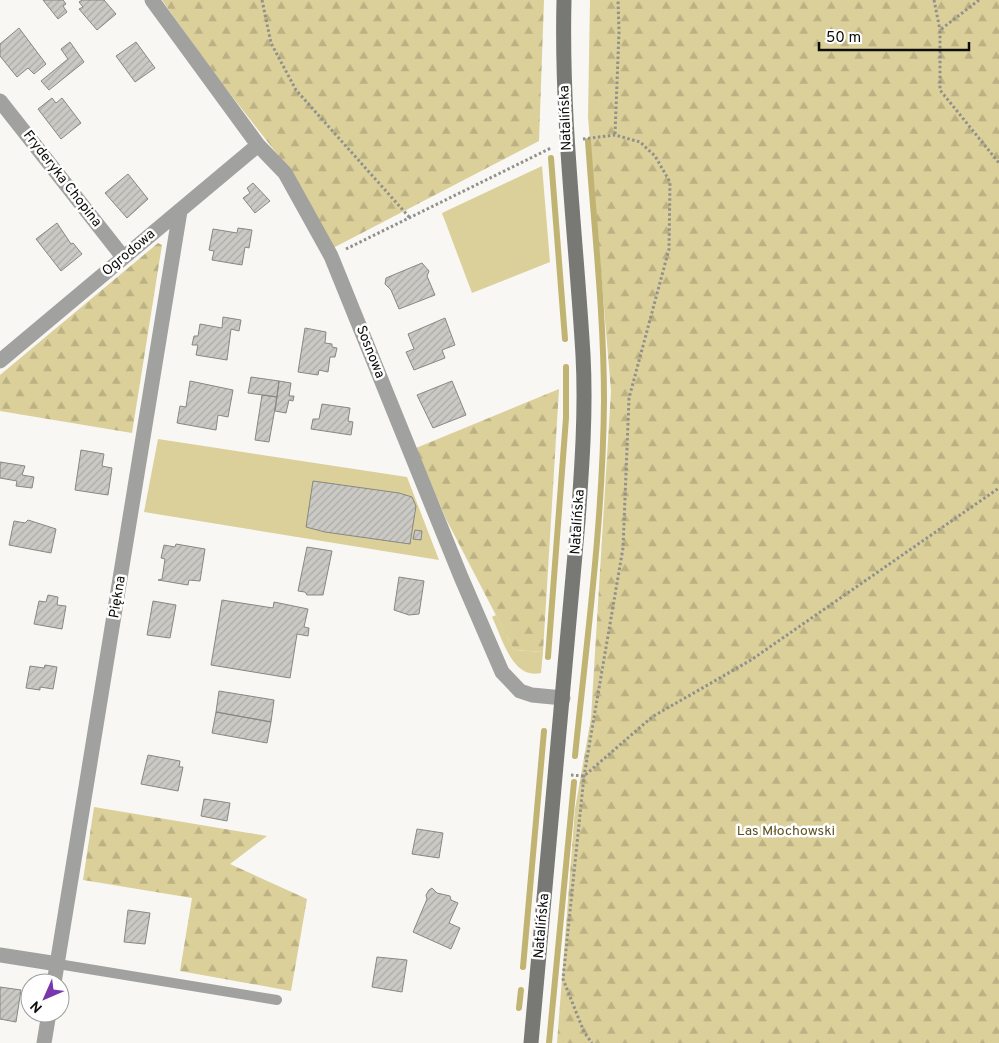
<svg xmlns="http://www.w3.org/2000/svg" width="999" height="1043" font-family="Overpass,sans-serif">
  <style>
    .grass { fill: #dbd09a }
    .forest { fill: url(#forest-firs) }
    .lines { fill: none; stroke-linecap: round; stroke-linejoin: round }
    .stream { stroke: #c1b372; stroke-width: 6 }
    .building { fill: url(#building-hatch); stroke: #888783 }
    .path { stroke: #91908d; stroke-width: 3; stroke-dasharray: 2.5 2.5; stroke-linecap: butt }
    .lane { stroke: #a1a19f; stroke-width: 10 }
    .street { stroke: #a1a19f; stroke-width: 15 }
    .secondary { stroke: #787875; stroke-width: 15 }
    .labels { text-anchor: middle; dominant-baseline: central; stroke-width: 5; stroke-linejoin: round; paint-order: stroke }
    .street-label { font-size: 14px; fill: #0c0c0a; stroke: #fff }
    .park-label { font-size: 14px; fill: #5d5221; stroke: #fff }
  </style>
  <defs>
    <pattern id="forest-firs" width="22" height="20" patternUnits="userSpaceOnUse" patternTransform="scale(1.25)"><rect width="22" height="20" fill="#dbd09a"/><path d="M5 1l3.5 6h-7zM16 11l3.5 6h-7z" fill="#bbb183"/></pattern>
    <pattern id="building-hatch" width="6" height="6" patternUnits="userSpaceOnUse" patternTransform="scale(1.25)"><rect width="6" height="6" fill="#cac9c4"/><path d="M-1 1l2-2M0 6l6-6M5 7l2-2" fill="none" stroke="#acaba7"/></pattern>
  </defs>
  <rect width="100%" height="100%" fill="#f8f7f3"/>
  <path class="grass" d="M542 166 550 262 472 293 442 213Z
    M158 439 407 477 439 560 144 512Z
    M496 615 514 650 543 652 541 673C512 680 502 637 492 617Z"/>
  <path class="forest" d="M162 0H544L539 141 333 248 289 169 209 67Z
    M590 0H999V1043H557L575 809 591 718 611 391 588 117Z
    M158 243 162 245 132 433 0 411V375Z
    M559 389 543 652 514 650 446 519 416 448Z
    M94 807 267 836 230 864 307 899 291 991 180 971 192 898 83 880Z"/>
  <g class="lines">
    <path class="stream" d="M551 158 565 339
      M548 657 566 418V367
      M575 756C587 638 603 520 604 401 604 314 594 227 588 141
      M523 967 544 731
      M519 1008 521 990
      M549 1043 574 782"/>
  </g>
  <path class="building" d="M43 0H63L66 4 63 6 67 12 58 19Z
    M82 0H104L116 14 97 30 79 9 83 7 79 2Z
    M19 28 46 64 34 74 28 68 17 77 0 56V44Z
    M70 42 84 62 49 90 41 81 68 59 61 49Z
    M136 42 155 68 135 82 116 56Z
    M52 98 56 103 62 98 81 123 61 139 38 109Z
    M128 174 148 199 127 218 105 193Z
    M253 183 270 201 255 213 243 198 250 193 247 188Z
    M57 223 71 244 73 243 82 254 61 271 36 239Z
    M238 228 252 230 249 248 245 247 242 265 212 260 214 251 209 250 213 229 237 233Z
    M422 263 429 271 427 276 435 295 399 309 391 290 385 284 386 278Z
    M223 317 241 320 239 331 231 329 227 360 196 355 198 345H192L194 336H198L200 324 222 328Z
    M445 318 455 345 442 350 445 358 414 370 406 352 414 349 408 334Z
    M305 328 326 332 325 343 332 344V347L337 348 335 357H330L328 372 319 370 318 375 298 372Z
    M251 377 279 381 277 397 248 393Z
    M190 381 233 390 228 417 218 415 216 430 177 423 180 406 186 407Z
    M279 381 291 383 289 396H294L293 401 289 400 286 413 275 411Z
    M452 381 466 415 433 428 417 395Z
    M262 395 277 397 269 442 255 440Z
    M322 404 350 408 348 421 353 422 351 435 311 429 313 419H319Z
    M81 450 104 454 102 466 112 468 108 495 75 490Z
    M0 462 25 466 22 475 34 477 32 488 16 486 17 481 0 478Z
    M313 481 399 493 412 497 416 506 410 544 325 532 306 527Z
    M28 520 56 529 51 553 9 545 14 521 25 523Z
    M415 530 422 531 421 540 413 539Z
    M176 544 205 549 200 581 189 580 188 585 158 580 162 579 165 559 161 558 164 545 175 547Z
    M307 547 332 551 323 595H307L305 592 298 591Z
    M399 577 424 581 419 614 409 615 394 610Z
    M48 595 58 597 57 605 66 606 62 629 34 624 39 601 46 602Z
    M222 600 273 608 274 602 308 609 304 627 309 628 308 636 297 634 290 678 211 665Z
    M153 601 176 605 170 638 147 635Z
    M45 665 57 667 53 689 40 687V690L26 688 30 666 44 668Z
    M219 691 274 700 271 722 216 712Z
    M216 712 271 722 267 743 212 733Z
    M148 755 180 761 179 767H183L178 791 141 784Z
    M204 799 230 803 227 821 201 816Z
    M417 829 443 833 439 858 412 854Z
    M432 888 437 893 450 896 451 900 458 903 449 923 460 928 451 949 413 932 427 899 426 895 429 890Z
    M128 910 150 913 145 944 124 942Z
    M377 957 407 960 402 992 372 987Z
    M0 987 21 990 16 1022 0 1019Z"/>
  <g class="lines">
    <path class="path" d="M262 0 271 43 296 90 410 218
      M934 0 940 30
      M979 0 940 30V90L999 163
      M615 134 619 32 618 0
      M583 139 615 135 640 142 655 156 670 182 669 249 629 398 623 548 584 776 563 979 584 1032 592 1043
      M346 249 551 148
      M571 775 584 776 652 717 751 660 999 488"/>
    <path class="lane" d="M58 964 277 1000"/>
    <path class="street" d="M152 0 258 145 285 173 331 256 461 577 502 672 520 691 532 695 563 698
      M0 101 123 257
      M0 361 258 145
      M0 955 58 964
      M54 983 180 211
      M44 1043 49 1013"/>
    <path class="secondary" d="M531 1043 578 521C582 466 586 410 583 355 576 236 561 119 564 0"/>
  </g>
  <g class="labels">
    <g class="street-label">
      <text transform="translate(566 118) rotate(-92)">Natalińska</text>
      <text transform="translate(62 179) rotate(52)">Fryderyka Chopina</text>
      <text transform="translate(129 253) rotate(-40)">Ogrodowa</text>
      <text transform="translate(370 352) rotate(68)">Sosnowa</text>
      <text transform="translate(578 522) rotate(-86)">Natalińska</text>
      <text transform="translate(118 597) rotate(-81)">Piękna</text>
      <text transform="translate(542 926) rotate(-85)">Natalińska</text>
    </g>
    <g class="park-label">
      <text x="786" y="831">Las Młochowski</text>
    </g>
  </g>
  <g transform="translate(45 998) rotate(225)"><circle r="24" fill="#ffffff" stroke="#9e9e9d"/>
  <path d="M0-4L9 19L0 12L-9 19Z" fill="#7a37ab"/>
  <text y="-8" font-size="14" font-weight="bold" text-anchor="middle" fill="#0c0c0a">N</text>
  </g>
  <path d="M819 42v8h150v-8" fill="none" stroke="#0c0c0a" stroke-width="2.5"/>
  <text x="826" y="42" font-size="15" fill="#0c0c0a" stroke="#ffffff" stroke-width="4" paint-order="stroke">50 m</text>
</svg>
